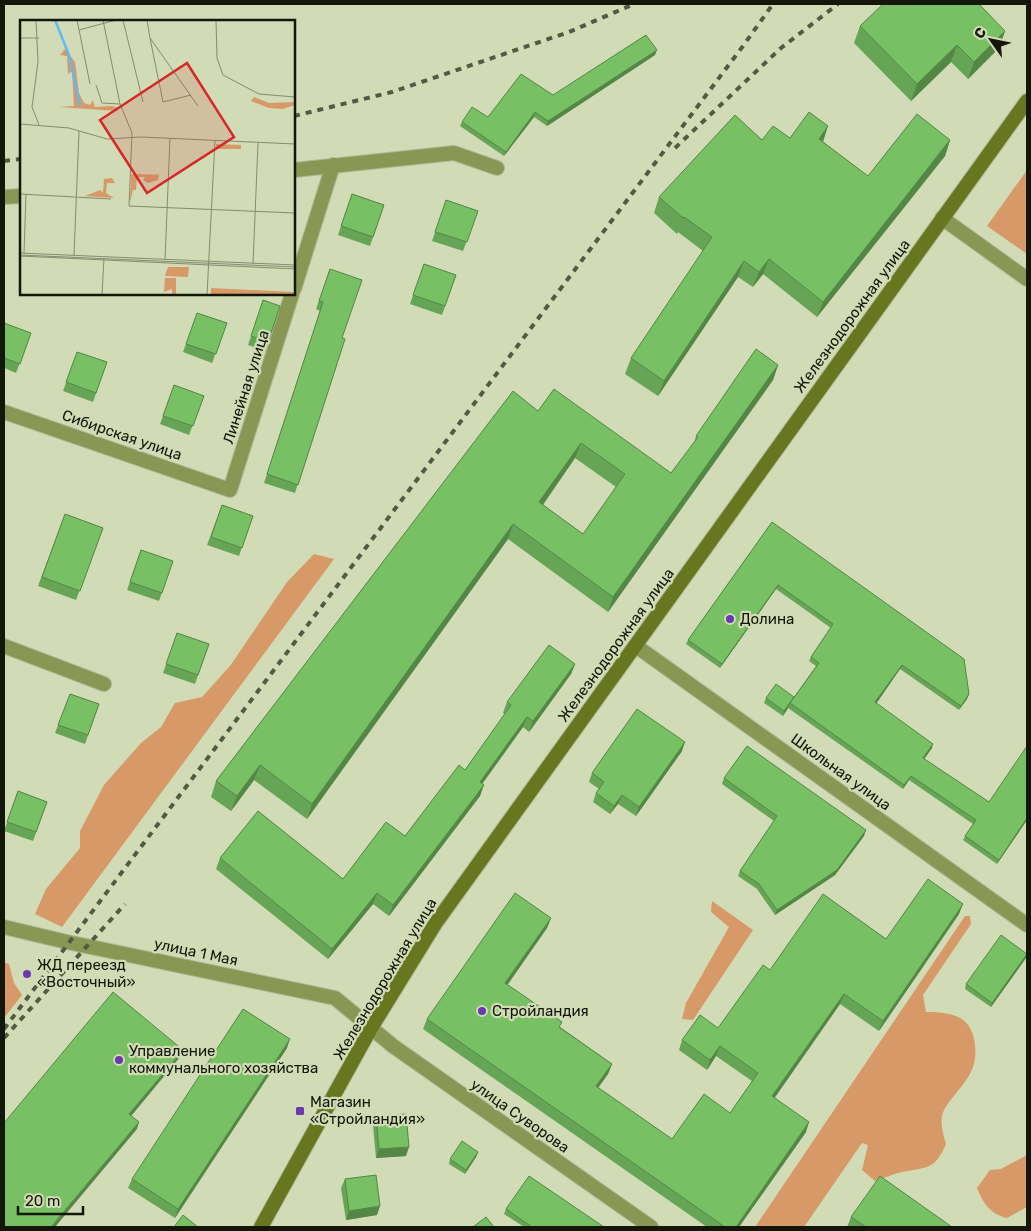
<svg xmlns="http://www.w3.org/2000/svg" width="1031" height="1231" font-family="Rubik,sans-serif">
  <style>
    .green { fill: #d79968 }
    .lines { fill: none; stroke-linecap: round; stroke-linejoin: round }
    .minor-casing { stroke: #afb896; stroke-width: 16 }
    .secondary-casing { stroke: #afb896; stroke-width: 16 }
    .minor { stroke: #899755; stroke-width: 14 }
    .secondary { stroke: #67761f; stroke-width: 14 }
    .rail { stroke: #545943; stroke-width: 4; stroke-dasharray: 6 6; stroke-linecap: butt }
    .wall { fill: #67a556; fill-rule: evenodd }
    .shaded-wall { fill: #548646 }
    .building { fill: #78c064; stroke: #548646; fill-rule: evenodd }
    .poi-dot { fill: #6b38af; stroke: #d1dbb5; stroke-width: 2 }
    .labels { text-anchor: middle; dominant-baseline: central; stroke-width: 4.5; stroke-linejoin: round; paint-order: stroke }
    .street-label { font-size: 15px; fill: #131609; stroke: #d1dbb5 }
    .poi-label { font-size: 15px; fill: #131609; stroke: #d1dbb5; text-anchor: start }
    .inset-river { fill: none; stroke: #62b8f0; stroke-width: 2.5 }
    .inset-road { fill: none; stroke: #858c70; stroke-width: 1 }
    .view { fill: #d62828; fill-opacity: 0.15; stroke: #d62828; stroke-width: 2.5 }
    .inset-edge { fill: none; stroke: #131609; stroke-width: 2.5 }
  </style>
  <rect width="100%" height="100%" fill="#d1dbb5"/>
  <path class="green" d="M1027 170V254L987 226Z
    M314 554 334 559 62 927 35 914 46 889 80 848V831L104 785 141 743 161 727 175 703 202 697 230 666 287 582Z
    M712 901 753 930 693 1020 682 1019 686 1003 729 927 711 912Z
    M965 916H970L971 924 923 995 926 1012C952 1012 973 1016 975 1046 976 1055 975 1064 971 1072 964 1086 951 1097 944 1110 939 1120 943 1134 946 1144 935 1170 927 1167 902 1172 893 1174 884 1178 875 1181L862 1170 868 1145 862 1143 804 1227H755Z
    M4 962 9 964 14 983 22 995 4 1018Z
    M1027 1155V1207L1007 1218C990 1214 983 1203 977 1188L990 1170 1001 1169Z"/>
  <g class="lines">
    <defs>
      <path id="minor" d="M294 170 454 153 497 168
        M4 197 21 196
        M942 218 1027 279
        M294 289 333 165
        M4 412 230 490 292 294
        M4 646 104 684
        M636 646 1027 925
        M4 927 67 942 335 998 393 1046 651 1227"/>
      <path id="secondary" d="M261 1227 371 1028 435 924 1027 101"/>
    </defs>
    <use href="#minor" class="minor-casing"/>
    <use href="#secondary" class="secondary-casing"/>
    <use href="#minor" class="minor"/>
    <use href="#secondary" class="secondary"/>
    <path class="rail" d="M294 116 392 92 569 32 634 4
      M675 148 781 48 838 4
      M4 161 21 159
      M4 1029 743 46 773 4
      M4 1038 125 904"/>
  </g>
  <path class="wall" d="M860 26 1005 31 999 48 968 79 951 62 911 101 854 43Z
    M655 55 547 126 534 117 504 156 460 126 462 122 488 117 553 95Z
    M762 140 823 142 868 176 950 140 945 156 817 317 763 274 753 287 738 277 658 396 625 374 631 358 703 251 678 232 677 234 654 213 659 197Z
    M352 194 384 205 370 246 338 235Z
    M446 200 478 211 463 251 432 241Z
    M424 264 456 275 442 315 410 304Z
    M330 269 342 338 295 493 264 483 320 311 316 309Z
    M231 294H241L240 296Z
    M263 300 268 342 265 351 248 345Z
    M197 313 227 323 212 363 183 352Z
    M4 323 31 333 16 373 4 368Z
    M77 352 107 362 93 402 63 391Z
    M778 365 773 380 608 612 508 539 307 819 254 780 231 811 211 797 216 781 538 411 671 473 694 444 696 436ZM575 458 616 487 583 534 543 505Z
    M174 385 204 396 189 435 160 424Z
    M222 505 253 516 239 556 207 545Z
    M65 514 103 528 76 600 38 586Z
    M772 522 969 694 967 699 959 710 900 669 876 703 932 748 924 759 989 802 1027 820 997 864 963 840 965 836 973 824 909 780 903 789 788 708 783 716 764 703 766 698 794 697 816 666 809 661 811 657 831 628 776 589 720 668 686 644 688 640Z
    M141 550 173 561 159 601 127 590Z
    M177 633 209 644 195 684 163 673Z
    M575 664 571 674 529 732 523 727 483 783 480 796 389 916 373 904 328 959 216 869 220 858 343 879 405 836 465 770 505 714 503 713 507 702Z
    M70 694 99 704 85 744 55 733Z
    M682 751 636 816 618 804 610 814 593 802 596 793 599 789 589 782 592 773Z
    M724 778 864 836 835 875 775 915 757 889 738 876 740 871 774 821 722 784Z
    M18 791 47 802 33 841 4 831Z
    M959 914 879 1031 840 1004 774 1098 806 1132 739 1227H707L423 1029 427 1019 551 918 547 928 507 984 560 1027 612 1064 608 1074 598 1088 672 1139 730 1113 752 1081 716 1056 707 1070 679 1050 682 1040 718 1028 770 970 886 939Z
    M1027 954 1026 958 991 1007 965 989 966 984Z
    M287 1048 175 1218 128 1188 132 1179Z
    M376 1116 406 1156 376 1158 373 1125Z
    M478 1152 476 1157 465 1174 449 1164 450 1159Z
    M345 1179 377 1215 346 1220 341 1188Z
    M506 1209 604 1227H524L504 1214Z
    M851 1217 952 1227H847Z"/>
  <path class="shaded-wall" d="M1005 31 999 48 968 79 974 62Z
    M957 45 951 62 911 101 917 84Z
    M657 50 655 55 547 126 548 121Z
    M535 112 534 117 504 156 506 152Z
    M828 126 823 142 819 139Z
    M950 140 945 156 817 317 823 302Z
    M769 259 763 274 753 287 759 272Z
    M744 261 738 277 658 396 664 381Z
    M778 365 773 380 608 612 613 597Z
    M581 443 575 458 534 517 539 502Z
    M513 524 508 539 307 819 312 804Z
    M778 585 776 589 720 668 722 664Z
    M575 664 571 674 529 732 533 721Z
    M902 665 900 669 874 707 875 702Z
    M969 694 967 699 959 710 961 706Z
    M794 697 790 703 788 708 783 716 784 711Z
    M527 717 523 727 476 792 480 782Z
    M685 742 682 751 636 816 639 807Z
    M933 744 932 748 922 762 923 758Z
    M260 765 254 780 231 811 237 796Z
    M911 776 909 780 903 789 904 785Z
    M484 785 480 796 389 916 393 905Z
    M622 795 618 804 610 814 614 806Z
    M1027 818V820L997 864 999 860Z
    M866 830 864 836 835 875 775 915 777 910Z
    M377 893 373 904 328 959 332 949Z
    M963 904 959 914 879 1031 883 1021Z
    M551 918 547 928 502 993 505 983Z
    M1027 954 1026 958 991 1007 992 1003Z
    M844 994 840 1004 769 1106 772 1096Z
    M290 1039 287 1048 175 1218 178 1209Z
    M720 1046 716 1056 707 1070 710 1060Z
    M183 1050 180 1057 127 1121 129 1114Z
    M612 1064 608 1074 592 1096 596 1086Z
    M139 1122 137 1129 55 1227H51Z
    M809 1122 806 1132 739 1227H736Z
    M409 1147 406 1156 376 1158 379 1149Z
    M478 1152 476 1157 465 1174 466 1170Z
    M380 1206 377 1215 346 1220 349 1211Z"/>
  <path class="building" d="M883 4H979L1005 31 974 62 957 45 917 84 860 26Z
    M646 35 657 50 548 121 535 112 506 152 462 122 472 107 488 117 521 74 553 95Z
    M809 112 828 126 819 139 868 176 917 114 950 140 823 302 769 259 759 272 744 261 664 381 631 358 712 237 684 217 683 218 659 197 735 115 762 140 773 126 790 138Z
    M352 194 384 205 373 237 341 226Z
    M446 200 478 211 467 242 435 232Z
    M424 264 456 275 445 306 413 295Z
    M330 269 362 280 342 338 345 339 298 485 267 474 323 302 319 301Z
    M263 300 280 306 268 342 251 336Z
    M197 313 227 323 216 354 186 344Z
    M4 323 31 333 20 364 4 358Z
    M756 349 778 365 613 597 513 524 312 804 260 765 237 796 216 781 513 391 538 411 554 389 671 473 698 437 696 436ZM581 443 625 474 583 534 539 502Z
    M77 352 107 362 96 393 66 382Z
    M174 385 204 396 193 426 163 416Z
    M222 505 253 516 242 548 211 537Z
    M65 514 103 528 80 591 42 577Z
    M772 522 964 659 969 694 961 706 902 665 875 702 933 744 923 758 989 802 1027 746V818L999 860 965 836 976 820 911 776 904 785 790 703 819 663 811 657 833 624 778 585 722 664 688 640Z
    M141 550 173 561 162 593 130 582Z
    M177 633 209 644 198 675 166 664Z
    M549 645 575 664 533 721 527 717 480 782 484 785 393 905 377 893 332 949 220 858 258 811 343 879 386 822 405 836 459 765 465 770 511 705 507 702Z
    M776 684 794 697 784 711 766 698Z
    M70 694 99 704 88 735 58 725Z
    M637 709 685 742 639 807 622 795 614 806 596 793 604 782 592 773Z
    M747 746 866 830 837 870 777 910 759 884 740 871 777 816 724 778Z
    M18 791 47 802 36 832 7 822Z
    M928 879 963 904 883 1021 844 994 772 1096 809 1122 736 1227H725L427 1019 515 893 551 918 505 983 562 1022 559 1027 612 1064 596 1086 672 1139 704 1094 730 1113 758 1073 720 1046 710 1060 682 1040 700 1015 718 1028 763 965 770 970 823 894 886 939Z
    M1001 935 1027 954 992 1003 966 984Z
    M113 992 183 1050 129 1114 139 1122 51 1227H4V1123Z
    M243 1009 290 1039 178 1209 132 1179Z
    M406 1114 409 1147 379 1149 376 1116Z
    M462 1141 478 1152 466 1170 450 1159Z
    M376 1175 380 1206 349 1211 345 1179Z
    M529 1176 604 1227H532L506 1209Z
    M880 1176 952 1227H866L851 1217Z
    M183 1215 198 1227H174Z
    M486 1217 494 1227H473Z"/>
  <g class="poi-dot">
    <circle cx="730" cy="619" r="5"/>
    <circle cx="27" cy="974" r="5"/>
    <circle cx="482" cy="1011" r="5"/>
    <circle cx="119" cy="1060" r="5"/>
    <rect x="295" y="1106" width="10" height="10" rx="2.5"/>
  </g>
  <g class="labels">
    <g class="street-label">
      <text transform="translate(852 316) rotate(-54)">Железнодорожная улица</text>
      <text transform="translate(246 387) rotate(-72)">Линейная улица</text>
      <text transform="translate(122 435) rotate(19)">Сибирская улица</text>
      <text transform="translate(616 645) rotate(-54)">Железнодорожная улица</text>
      <text transform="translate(841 772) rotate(36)">Школьная улица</text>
      <text transform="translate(196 952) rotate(12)">улица 1 Мая</text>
      <text transform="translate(385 979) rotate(-59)">Железнодорожная улица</text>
      <text transform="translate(520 1116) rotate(35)">улица Суворова</text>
    </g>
    <g class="poi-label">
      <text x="740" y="619">Долина</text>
      <text x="37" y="965">ЖД переезд<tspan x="37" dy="17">«Восточный»</tspan></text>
      <text x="492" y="1011">Стройландия</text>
      <text x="129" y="1051">Управление<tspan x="129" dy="17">коммунального хозяйства</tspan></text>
      <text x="310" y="1102">Магазин<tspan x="310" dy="17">«Стройландия»</tspan></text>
    </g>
  </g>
  <g transform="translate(20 20)">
    <rect width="275" height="275" fill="#d1dbb5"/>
    <path d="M45 29 55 42 59 73 64 83 70 85 73 80 75 87 92 86 99 88 97 91 39 87 54 86 52 51 48 54 47 36 40 35ZM234 77 249 83 275 82V85L262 89 249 88 231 81ZM196 124 221 125V129H196ZM111 154H112L147 155H139L138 160 128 163 123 160 125 157H117L116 170H113L110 182ZM92 158 95 163H87L86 173 94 178 65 176 80 170 83 173 84 159ZM148 247H169L168 257 145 256ZM145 258H156V274H152V269L144 272ZM191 268 273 272 275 275H191Z" fill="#d79968"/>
    <path class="inset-river" d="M35 0 49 35 60 86"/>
    <path class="inset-road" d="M16 0 18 42 12 87 19 105M57 0 70 64M83 0 100 84 112 113 109 186 275 193M103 0 123 82M127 0 130 18 178 86M196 0 197 38 203 55 239 74 275 77M59 10 96 0M0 18H19M130 18 143 82 171 75M76 65 82 83 100 84M0 104 49 108 87 119 121 117 275 124M0 174 91 179M0 233 275 245M4 233 6 174M0 235 275 247M54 235 59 111M0 236 275 249M145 240 150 118M233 244 238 123M82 275 84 238M187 275 195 120"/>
    <path class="view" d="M167 43 214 117 127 173 80 100Z"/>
    <rect width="275" height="275" class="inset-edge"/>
  </g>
  <rect width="1031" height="1231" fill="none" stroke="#131609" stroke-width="10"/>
  <g transform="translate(991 40) rotate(303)" stroke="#d1dbb5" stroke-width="4" paint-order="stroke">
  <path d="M0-4L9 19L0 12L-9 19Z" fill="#131609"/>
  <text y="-8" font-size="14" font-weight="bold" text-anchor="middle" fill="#131609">С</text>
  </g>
  <path d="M18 1206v8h65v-8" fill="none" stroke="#131609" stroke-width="2.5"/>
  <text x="25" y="1206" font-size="15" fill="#131609" stroke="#d1dbb5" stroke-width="4" paint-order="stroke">20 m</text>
</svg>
